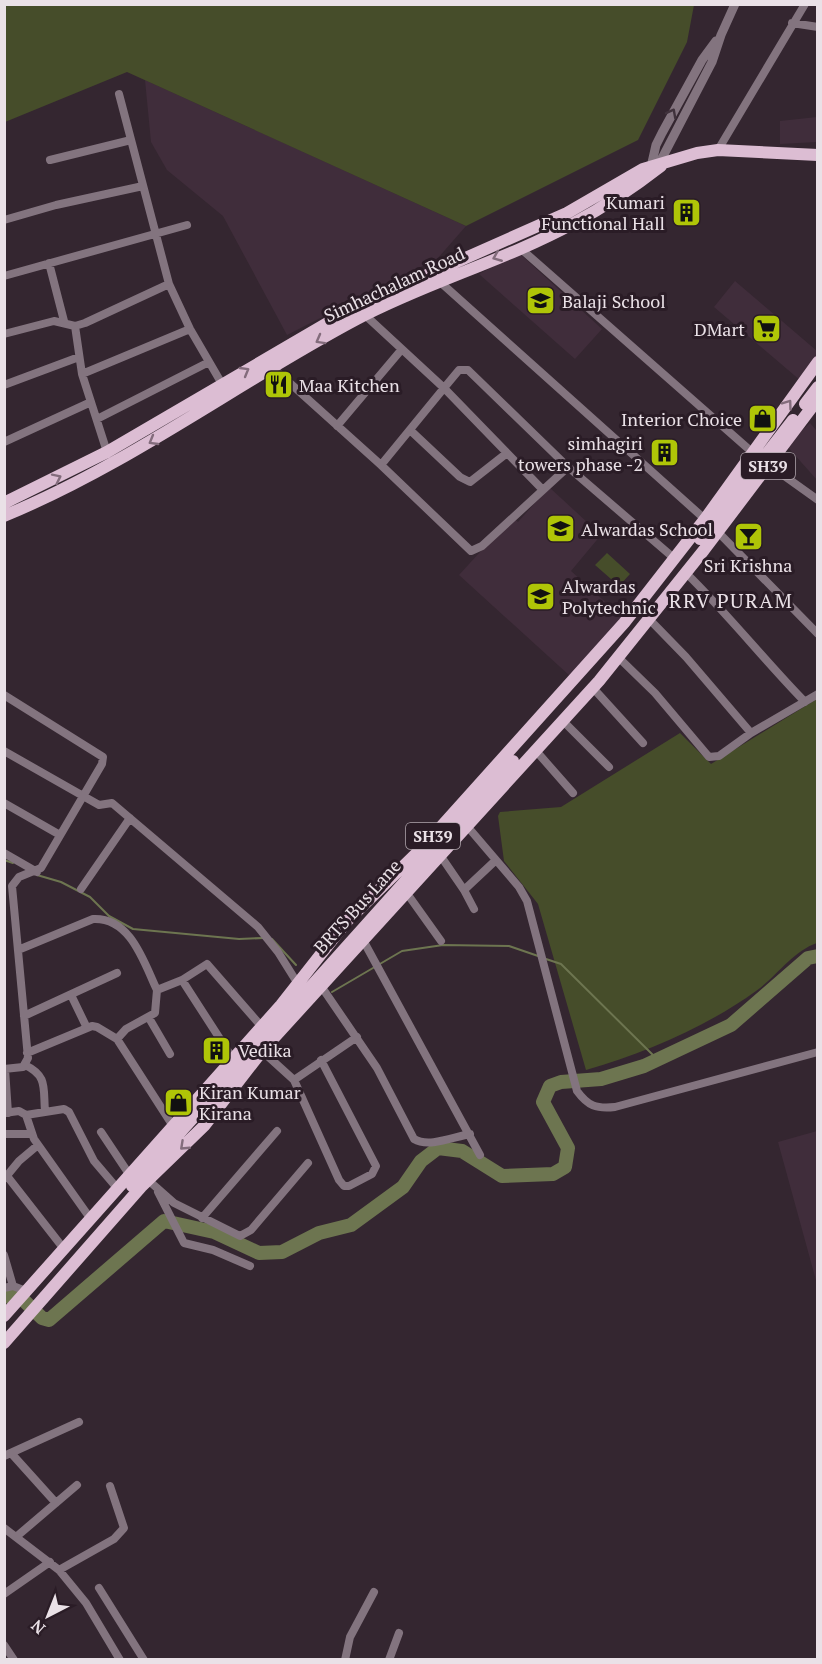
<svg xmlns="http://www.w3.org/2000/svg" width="822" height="1664" font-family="'PT Serif',serif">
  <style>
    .built { fill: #402d3b }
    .green { fill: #464d2a }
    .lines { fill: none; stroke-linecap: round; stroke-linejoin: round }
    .stream { stroke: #6d7550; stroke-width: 2 }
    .river { stroke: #6d7550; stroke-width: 14 }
    .minor { stroke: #83747f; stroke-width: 8 }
    .tertiary { stroke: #83747f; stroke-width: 9 }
    .primary { stroke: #dcbdd3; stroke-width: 12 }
    .oneway { stroke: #40323c }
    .oneway2 { stroke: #836c7c }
    .labels { text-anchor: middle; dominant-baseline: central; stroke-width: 6; stroke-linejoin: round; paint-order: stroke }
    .shield { fill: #2a1c26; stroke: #b0a6ad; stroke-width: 1.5 }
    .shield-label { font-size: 16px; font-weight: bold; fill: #eae1e7 }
    .poi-label { font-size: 18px; fill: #eae1e7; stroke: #2a1c26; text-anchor: start }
    .street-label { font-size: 18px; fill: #eae1e7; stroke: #2a1c26 }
    .neighbourhood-label { font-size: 20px; letter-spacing: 1.5px; fill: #eae1e7; stroke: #2a1c26 }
  </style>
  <rect width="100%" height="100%" fill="#342630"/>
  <path class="built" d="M145 80 466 226 438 258 287 335 223 216 167 170 151 142Z
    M817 117V142L780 144V121Z
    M519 253 602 329 575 359 479 274Z
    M735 281 817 351V359L801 381 714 307Z
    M810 423 817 431V480L786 445Z
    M549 487 601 535 571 571 623 618 570 676 459 575 512 517 518 522Z
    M817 1131H818L817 1284 778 1142Z"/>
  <path class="green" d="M5 4H694V5L687 42 638 140 466 226 127 72 5 122Z
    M607 553 630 574 619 586 595 565Z
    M817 699V943C793 951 777 976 756 991 706 1027 645 1053 586 1070L538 904 504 861 498 816 500 812 561 807 680 733 711 764Z"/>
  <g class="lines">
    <path class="stream" d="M4 860 13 863
      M37 875 61 882 90 897 109 916 133 929 239 939 263 938
      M272 939 296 965
      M546 959 561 964 657 1059
      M332 992 402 951 443 945 509 946 541 957"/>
    <path class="river" d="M4 1297 14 1291 42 1318 49 1320 164 1221 214 1232 259 1253 282 1252 319 1233 351 1225 403 1187 421 1161 438 1148 462 1151 502 1176 553 1174 565 1167 568 1148 543 1102 550 1086 561 1082 601 1079 644 1066 731 1025 808 958 818 956"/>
    <path class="minor" d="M792 23 818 27
      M119 94 169 284 190 329 222 384
      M718 150 805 4
      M50 160 131 140
      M4 220 56 205 143 186
      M520 248 752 452
      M49 263 64 321
      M4 276 187 225
      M439 281 707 521
      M365 315 444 388 459 370H468L568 467 675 559
      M75 326 82 374
      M4 334 54 321 75 326 85 323 169 284
      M272 367 381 465
      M4 385 79 357
      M97 419 209 362
      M337 426 402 349
      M410 430 460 477 470 482 507 453
      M4 442 91 402
      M107 452 82 374 190 329
      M769 465 818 500
      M543 490 444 388 381 465 471 551 482 546 568 467
      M716 530 818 634
      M686 573C728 614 764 660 805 702
      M650 620 686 657 751 733
      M619 658 655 693 709 757 719 756 751 733 818 694
      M593 688 643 743
      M4 695 103 757 102 764 41 868 19 877 12 886 28 1058 23 1067 4 1069
      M564 722 609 767
      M4 751 99 805 112 803 258 927 278 952 298 984
      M537 752 573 793
      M4 803 60 835
      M467 826 519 887 527 901 577 1091C588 1106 596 1109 615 1107L818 1052
      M4 853 37 872
      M440 855 464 890 474 909
      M81 889 130 818
      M464 890 496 860
      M406 892 441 941
      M363 940 480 1155
      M18 950 93 919C131 917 144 963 157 990
      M182 980 233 1059
      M321 986 377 1068 414 1139C429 1148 453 1137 470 1134
      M72 997 87 1028
      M24 1016 117 973
      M149 1018 170 1054
      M262 1051 294 1080 339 1180 344 1186H349L372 1174 376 1166 321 1060
      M27 1053 92 1026 97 1027 117 1039
      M25 1065C48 1076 43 1088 45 1111
      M5 1069 8 1113
      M294 1080 357 1037
      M4 1113 19 1111 26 1115 34 1139 90 1218
      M26 1115 64 1109 69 1112 94 1161 117 1188
      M173 1126 117 1039 126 1029 155 1013 157 990 182 980 207 964 262 1027
      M101 1132 129 1174
      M4 1134H32
      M7 1176 64 1249
      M5 1178 19 1161 38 1145
      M148 1180 174 1203 240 1236 251 1230 308 1163
      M158 1192 184 1243 213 1250 250 1266
      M202 1218 277 1131
      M4 1255 13 1286
      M4 1288 13 1286 26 1291
      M11 1453 56 1503
      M4 1456 79 1422
      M4 1528 59 1570 86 1603 120 1660
      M16 1537 77 1485
      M59 1570 114 1539 124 1528 110 1486
      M99 1588 144 1660
      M4 1594 50 1562
      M4 1645 14 1660
      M345 1660 350 1637 374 1592
      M389 1660 399 1633"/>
    <path class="tertiary" d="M659 164 712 62 721 35 735 4
      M651 167 656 145 662 133 702 60 716 41"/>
    <path class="primary" d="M805 404 818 387
      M4 503 107 452 355 307 567 213 643 169 697 153 718 150 818 155
      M4 516C130 464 238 382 357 319 427 282 504 261 574 223 604 207 634 187 661 166
      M700 539 793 420
      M132 1186 513 761
      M4 1316 281 1005 347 921 422 848 624 623 705 519 818 362
      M4 1343 141 1187 204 1126 262 1051 599 681 704 550 818 399"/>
  </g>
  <defs><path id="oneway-chevron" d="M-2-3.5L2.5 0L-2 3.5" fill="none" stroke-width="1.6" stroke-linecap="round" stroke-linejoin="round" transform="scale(1.5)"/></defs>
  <use class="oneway" href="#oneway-chevron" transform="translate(672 113) rotate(-62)"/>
  <g class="oneway2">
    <use href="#oneway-chevron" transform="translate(497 257) rotate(158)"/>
    <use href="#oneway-chevron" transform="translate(320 340) rotate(151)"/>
    <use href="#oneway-chevron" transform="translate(245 371) rotate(-30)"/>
    <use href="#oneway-chevron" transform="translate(788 404) rotate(-54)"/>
    <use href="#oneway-chevron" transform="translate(153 441) rotate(150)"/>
    <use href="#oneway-chevron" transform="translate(57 478) rotate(-26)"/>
    <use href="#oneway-chevron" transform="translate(184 1146) rotate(137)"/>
  </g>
  <defs>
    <symbol id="building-square" viewBox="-11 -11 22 22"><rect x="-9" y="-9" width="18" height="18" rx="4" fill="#afc507" stroke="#2a1c26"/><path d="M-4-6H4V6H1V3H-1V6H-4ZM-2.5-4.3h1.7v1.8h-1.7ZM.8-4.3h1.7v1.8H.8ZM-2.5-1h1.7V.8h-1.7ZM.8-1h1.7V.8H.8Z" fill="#111"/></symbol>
    <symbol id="school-square" viewBox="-11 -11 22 22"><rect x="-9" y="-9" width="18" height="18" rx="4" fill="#afc507" stroke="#2a1c26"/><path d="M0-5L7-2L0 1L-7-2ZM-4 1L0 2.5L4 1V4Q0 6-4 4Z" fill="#111"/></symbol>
    <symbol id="supermarket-square" viewBox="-11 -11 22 22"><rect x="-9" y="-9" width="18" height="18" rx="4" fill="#afc507" stroke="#2a1c26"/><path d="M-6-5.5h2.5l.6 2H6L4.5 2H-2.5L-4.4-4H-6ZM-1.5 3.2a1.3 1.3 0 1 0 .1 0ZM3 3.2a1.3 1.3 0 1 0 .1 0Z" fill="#111"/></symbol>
    <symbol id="restaurant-square" viewBox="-11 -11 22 22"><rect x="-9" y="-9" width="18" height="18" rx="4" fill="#afc507" stroke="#2a1c26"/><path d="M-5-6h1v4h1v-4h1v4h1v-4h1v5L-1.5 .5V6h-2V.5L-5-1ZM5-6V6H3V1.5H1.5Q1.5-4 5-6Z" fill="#111"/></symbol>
    <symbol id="shop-square" viewBox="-11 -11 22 22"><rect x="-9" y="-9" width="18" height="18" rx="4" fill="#afc507" stroke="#2a1c26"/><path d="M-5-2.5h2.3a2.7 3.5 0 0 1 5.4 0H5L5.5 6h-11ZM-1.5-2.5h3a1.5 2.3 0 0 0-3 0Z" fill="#111"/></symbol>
    <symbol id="bar-square" viewBox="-11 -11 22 22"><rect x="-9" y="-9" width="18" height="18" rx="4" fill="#afc507" stroke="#2a1c26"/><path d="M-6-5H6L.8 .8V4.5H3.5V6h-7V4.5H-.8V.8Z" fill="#111"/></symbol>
    <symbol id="university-square" viewBox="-11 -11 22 22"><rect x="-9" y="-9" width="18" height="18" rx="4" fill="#afc507" stroke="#2a1c26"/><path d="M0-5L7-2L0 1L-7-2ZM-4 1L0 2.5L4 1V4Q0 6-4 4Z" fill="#111"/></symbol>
  </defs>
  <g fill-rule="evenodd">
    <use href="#building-square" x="670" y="196" width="33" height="33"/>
    <use href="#school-square" x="524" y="284" width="33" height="33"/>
    <use href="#supermarket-square" x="750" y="312" width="33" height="33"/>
    <use href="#restaurant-square" x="262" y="368" width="33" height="33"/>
    <use href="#shop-square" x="746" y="402" width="33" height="33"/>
    <use href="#building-square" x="648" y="436" width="33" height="33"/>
    <use href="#school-square" x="544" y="512" width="33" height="33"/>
    <use href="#bar-square" x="732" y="520" width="33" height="33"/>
    <use href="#university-square" x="524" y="580" width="33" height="33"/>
    <use href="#building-square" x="200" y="1034" width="33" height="33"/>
    <use href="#shop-square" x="162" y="1086" width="33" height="33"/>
  </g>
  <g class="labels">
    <g class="shield">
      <rect x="741" y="453" width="54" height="26" rx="4.5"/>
      <rect x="406" y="823" width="54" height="26" rx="4.5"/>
    </g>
    <g class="shield-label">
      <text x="768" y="466">SH39</text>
      <text x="433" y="836">SH39</text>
    </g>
    <g class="poi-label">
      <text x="665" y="202" text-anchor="end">Kumari<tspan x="665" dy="21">Functional Hall</tspan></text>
      <text x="562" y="301">Balaji School</text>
      <text x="745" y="329" text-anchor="end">DMart</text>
      <text x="299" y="385">Maa Kitchen</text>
      <text x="742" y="419" text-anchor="end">Interior Choice</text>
      <text x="643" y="443" text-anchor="end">simhagiri<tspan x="643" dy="21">towers phase -2</tspan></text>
      <text x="581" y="529">Alwardas School</text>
      <text x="748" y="565" text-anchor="middle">Sri Krishna</text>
      <text x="562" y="586">Alwardas<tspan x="562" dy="21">Polytechnic</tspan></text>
      <text x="238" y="1050">Vedika</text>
      <text x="199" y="1092">Kiran Kumar<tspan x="199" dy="21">Kirana</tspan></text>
    </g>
    <g class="street-label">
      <text transform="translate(394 284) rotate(-25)">Simhachalam Road</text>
      <text transform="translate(357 906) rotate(-48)">BRTS Bus Lane</text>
    </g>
    <g class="neighbourhood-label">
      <text x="731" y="600">RRV PURAM</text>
    </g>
  </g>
  <rect width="822" height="1664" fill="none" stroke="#eae1e7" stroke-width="12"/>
  <g transform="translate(48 1616) rotate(222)" stroke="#2a1c26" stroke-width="4.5" paint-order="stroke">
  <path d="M0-4.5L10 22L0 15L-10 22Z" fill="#eae1e7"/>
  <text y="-9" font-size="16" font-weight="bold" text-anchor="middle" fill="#eae1e7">N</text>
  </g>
</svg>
